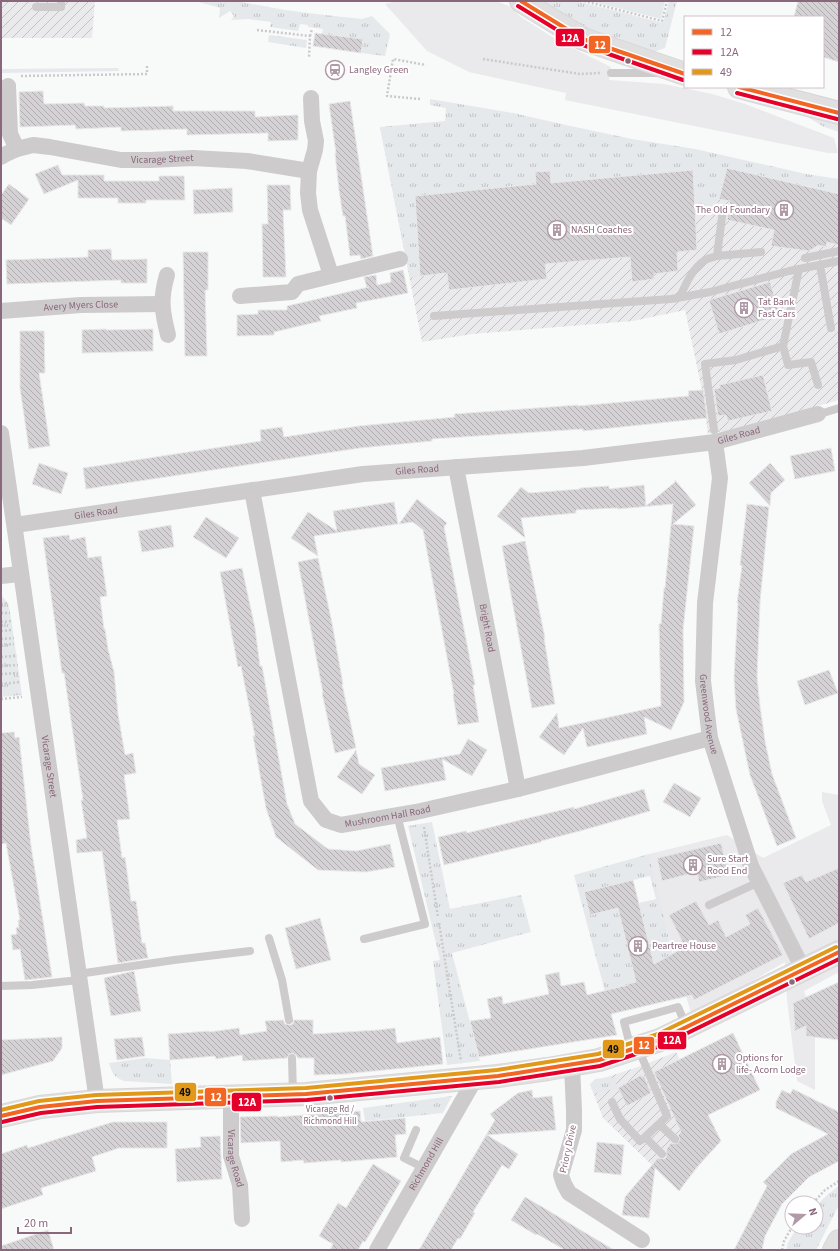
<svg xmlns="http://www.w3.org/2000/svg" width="840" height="1251" font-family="'Source Sans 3',sans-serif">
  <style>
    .built { fill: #eae9eb }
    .industrial { fill: url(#industrial-furrows) }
    .grass { fill: url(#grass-tufts) }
    .pitch { fill: #e6e9ec }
    .building { fill: url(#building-back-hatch); stroke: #e8e8e8 }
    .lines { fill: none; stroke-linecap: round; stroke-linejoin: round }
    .secondary-casing { stroke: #d8d6d7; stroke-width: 24 }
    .path { stroke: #cbc9ca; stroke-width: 2.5; stroke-dasharray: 2 2; stroke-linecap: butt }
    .lane { stroke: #cecbcd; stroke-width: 8 }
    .street { stroke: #cecbcd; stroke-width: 16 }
    .secondary { stroke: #e1e0e0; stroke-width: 22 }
    .bus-1-casing { stroke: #fff; stroke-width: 7 }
    .bus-2-casing { stroke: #fff; stroke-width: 7 }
    .bus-3-casing { stroke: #fff; stroke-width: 7 }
    .bus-1 { stroke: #f26522; stroke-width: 4 }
    .bus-2 { stroke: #e4002b; stroke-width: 4 }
    .bus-3 { stroke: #e19919; stroke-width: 4 }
    .bus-dot { fill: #8a677b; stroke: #fff; stroke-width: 1.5 }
    .labels { text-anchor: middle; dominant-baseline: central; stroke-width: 4; stroke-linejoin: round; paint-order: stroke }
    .bus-label { font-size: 9px; fill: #8a677b; stroke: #fff }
    .poi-label { font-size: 10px; fill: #8a677b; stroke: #fff; text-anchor: start }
    .street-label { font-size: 10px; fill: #8a677b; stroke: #fff }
    .line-badge { stroke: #fff; stroke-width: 1.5 }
    .badge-label { font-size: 11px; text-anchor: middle; font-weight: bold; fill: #fff }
    .pale-badge-label { font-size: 11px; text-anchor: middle; font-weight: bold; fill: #111 }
  </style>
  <defs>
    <pattern id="industrial-furrows" width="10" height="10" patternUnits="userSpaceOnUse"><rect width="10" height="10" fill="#eae9eb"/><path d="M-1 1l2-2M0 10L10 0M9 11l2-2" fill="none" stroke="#c3c1c3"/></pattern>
    <pattern id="grass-tufts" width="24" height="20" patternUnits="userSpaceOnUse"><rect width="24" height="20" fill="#e6e9ec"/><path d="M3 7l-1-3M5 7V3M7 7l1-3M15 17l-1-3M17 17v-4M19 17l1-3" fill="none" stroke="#c0c1c4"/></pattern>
    <pattern id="building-back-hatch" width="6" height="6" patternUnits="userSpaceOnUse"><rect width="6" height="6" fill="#d4d2d4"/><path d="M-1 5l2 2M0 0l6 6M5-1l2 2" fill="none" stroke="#b2aeb1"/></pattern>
  </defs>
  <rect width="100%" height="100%" fill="#f8f9f9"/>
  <path class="built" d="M398 1H496L509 6 521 17 560 42 611 67 609 80 664 84 712 94 745 104 834 138 838 153H828L565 100 566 93 469 72 427 51 385 4Z
    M822 792 839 795V972L804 991 815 1023V1090L797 1081 787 1000 785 962 740 988 691 1013 645 855 727 835 763 858 831 825 822 801Z"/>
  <path class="industrial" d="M1 1H95L92 38H1Z
    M380 127 693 170 695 210 719 199 839 194V400L731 430 708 434 702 390 685 310 633 321 472 334 422 342Z
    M676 1052 721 1141 703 1161 679 1191 603 1118 590 1084 604 1078 641 1066Z"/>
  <path class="grass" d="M195 1H236L285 10 316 14 362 19 372 16 390 34 385 56 361 53 363 39 322 34 323 29 308 27V25L300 24 298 31 270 27 271 22 248 19 231 20 234 16 230 11 219 18 220 8Z
    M542 1H576L663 23 669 1H677L665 48 654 52 596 34 572 22Z
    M269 35 307 40 306 48 268 42Z
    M118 68 119 71 1 73V69Z
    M430 99 513 113 566 125 632 139 695 149 806 174 839 179V194L719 199 715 209 695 211 693 170 551 183 550 171 535 172 536 184 415 196 420 276 410 278 380 127 445 121 446 108 430 105Z
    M806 116 839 123V132L822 126Z
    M1 595 8 603 10 611 22 695 1 697Z
    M432 822 450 909 521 895 531 932 452 953 480 1061 447 1065 433 961 440 960 408 826Z
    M649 854 683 998 669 1000 657 978 639 903 656 899 650 876 584 892 590 915 618 908 636 982 628 984 634 1009 611 1014 574 875Z
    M145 1058 170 1060 172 1084 124 1081C114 1077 112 1073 109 1063Z
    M610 1077 615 1080 618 1088 594 1094 590 1084 595 1079Z
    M452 1096 443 1113 365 1121 363 1108Z
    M839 1186V1205L816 1250H786L788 1243 797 1227H816V1206L828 1194Z"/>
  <path class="pitch" d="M590 1H665L661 19Z"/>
  <path class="building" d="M798 1H839V62L823 57V17H794Z
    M315 33 363 39 361 53 313 46Z
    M43 91 44 104 84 103 85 106H104V108L173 106V111H255V117L298 115V140L268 141V133L187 135V129L121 131V127L76 129 75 125 20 127 19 92Z
    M350 101 373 256 361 259 360 255 350 256 345 216H343L339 190 335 153H336L329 104Z
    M58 165 62 175H104V181H159V176H184L185 200H146V203H118V198H78V180L44 194 35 174Z
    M727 168 839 194V245L827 242 826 247 819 245 809 251 771 246 774 230 727 220 730 201 719 199Z
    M693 170 697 250 677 252 678 271 654 274V279L632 282 630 257 545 264 547 279 449 290 447 273 420 276 415 196 536 184 535 172 550 171 551 183Z
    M9 184 29 199 11 225 1 218V195Z
    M267 185H290L291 210H283L286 277H263L262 224H268Z
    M232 188 233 212 194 214 193 190Z
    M111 249 112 260 147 259V283H121V280L7 284 6 260 88 257V250Z
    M183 252H208V290H205L207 356H185Z
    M403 270 408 293 356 303 357 308 319 316 321 321 274 332V335L237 336V315L258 314V310H287V306L369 287 367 288 364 277 376 275 377 285 391 282 390 273Z
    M770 282 780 315 719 334 709 300Z
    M106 329 107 330 153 329V351L82 353V330Z
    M20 331H44L45 373H39L50 446 29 449 20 388Z
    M763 375 772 411 728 421 726 415 718 416 714 389 720 388 719 385Z
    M703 390 707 418 583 431V429L432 439V441L360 448 86 489 83 468 261 441 260 430 282 427 284 437 359 426 455 417 454 414 578 405V406L689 396 688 391Z
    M831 448 835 471 795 479 790 456Z
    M39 463 68 473 61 494 32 484Z
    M770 463 785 480 771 493 770 506 749 483Z
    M675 480 696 505 673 524 694 526 683 630 684 702 671 730 644 717 647 734 587 747 583 728 564 755 539 737 557 713 559 728 661 706 659 624H661L664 588H665L673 504 618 509 617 508 576 510V513L521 518 525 538 497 516 521 487 529 493 580 489V488L609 486V489L644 485 646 506 675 482Z
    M417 499 447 523 444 527 475 685H473L479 722 458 725 453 695 454 694 423 530 413 522 399 524Z
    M394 502 398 524 314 536 318 556 291 538 308 512 337 531 333 511Z
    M747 504 769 507 760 602 757 677 760 706 765 741 772 774 796 838 777 846 750 775 736 709 734 678 738 603H737L742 566 740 565Z
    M206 517 239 538 226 558 193 537Z
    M171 525 174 547 142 552 138 531Z
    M69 535 70 540 85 537 88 558 101 556 107 596 100 597 104 629H105L108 649 114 672 118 714 125 755 133 753 136 773 124 775 130 819 117 820 122 858 125 857 131 901H136L142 943H145L148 958 118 963 102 851 77 853 76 840 87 838 81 800H83L64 673H62L43 538Z
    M525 541 545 638H544L555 704 532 708 502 546Z
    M318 558 332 623 343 684H342L356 748 335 753 322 693H323L298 562Z
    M242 568 255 628 260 666H262L287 804 295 824 328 849 356 851 390 844 395 867 366 872 318 870 276 837 266 808 253 736H255L241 666 238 667 220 572Z
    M829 670 838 693 805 705 797 681Z
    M14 732 15 738 19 737 31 846 52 977 25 980 20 949 13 950 11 935 17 934 16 928 19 927 18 920H20L6 843 1 844V733Z
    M468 739 487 750 472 776 442 759 446 780 385 791 381 768 460 754Z
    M356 750 359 764 375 775 362 794 337 777Z
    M674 783 701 798 690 817 663 802Z
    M644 789 650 811 580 831 541 841V842L444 865 438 837 466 831 467 833 574 807V809Z
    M721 843 729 875 699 882 697 872 662 881 657 858Z
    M839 868V923L809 939 783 883 802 875 806 882Z
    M633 880 654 964 685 947 669 915 696 901 709 925 718 920 726 937 750 924 745 915 758 908 783 955 694 1000 692 995 611 1014 617 1035 479 1057 470 1021 491 1018 487 999 502 996 503 1004 549 994 545 975 559 972 561 986 584 982 587 995 628 985V984L636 982 618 908 590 915 584 892Z
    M320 918 331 960 296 969 285 928Z
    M134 971 141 1011 111 1016 104 978Z
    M839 982V1040L806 1036V1026L795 1031 793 1003Z
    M283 1020 285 1024 290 1025 293 1024 294 1020H313V1034L378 1030 395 1028 397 1043 440 1037 443 1064 345 1074 314 1075V1058H298L296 1055 292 1053 289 1054 287 1058 243 1061 242 1055 216 1059 215 1056 170 1060 168 1034 209 1031V1032L239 1028 240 1035 267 1031 265 1021Z
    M733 1033 760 1090 708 1115 721 1141 697 1167 679 1191 655 1168 649 1218 622 1215 625 1197 658 1158 663 1159 666 1158 667 1153 666 1150 671 1143 677 1144 680 1140 678 1135 681 1132 654 1072Z
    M62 1037V1048L53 1061 1 1075V1040Z
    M142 1037 145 1056 117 1060 114 1039Z
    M641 1075 642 1077 644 1076 651 1093 627 1106 618 1088Z
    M793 1089 839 1112V1161L809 1177 782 1204 765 1236 762 1250H734L767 1186 763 1182 791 1154 828 1134 776 1108V1102L782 1090 790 1094Z
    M532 1090 533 1098 552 1096 556 1130 487 1135 518 1154 509 1169 502 1165 473 1212 475 1213 460 1239 458 1238 451 1250H419L495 1120 490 1114 518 1093Z
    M360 1111 361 1122 405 1118 406 1134 395 1135 397 1157 341 1162V1160L304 1163 303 1160 281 1162 280 1141 241 1143 240 1117 277 1116V1117Z
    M113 1122H167V1148H119L92 1157 96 1171 41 1188 43 1195 1 1209V1154L27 1145 28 1148Z
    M220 1136 222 1179 177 1182 175 1149 201 1147 200 1137Z
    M597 1142 624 1145 621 1175 594 1172Z
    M373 1164 401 1181 365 1242 363 1241 358 1250H330L333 1244 319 1236 338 1203 346 1208Z
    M525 1197 544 1208 614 1250H565L537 1234 536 1235 511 1220Z
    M48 1230 54 1250H1V1246Z"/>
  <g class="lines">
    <defs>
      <path id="secondary" d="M521 1 583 39 685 74
        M739 87 839 113
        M1 1116 40 1107 97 1101 306 1094 498 1076 548 1069 599 1060 660 1040 839 952
        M834 1250 839 1241"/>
    </defs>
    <use href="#secondary" class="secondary-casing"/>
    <path class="path" d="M584 1 662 21 667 1
      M257 30 310 36 309 57
      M310 36 312 29
      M483 59 580 74 600 73
      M21 76 147 74V66
      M420 99 387 96 393 59 426 65
      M1 604 8 603
      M1 613H10
      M1 622 12 621
      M1 631 12 630
      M1 639 14 638
      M1 645 14 644
      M1 657 16 656
      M1 666 18 665
      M1 674 18 673
      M1 684 20 682
      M1 699 22 697
      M424 827 438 917
      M439 923 461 1061
      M813 1203 825 1190 839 1181
      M782 1250 784 1241 792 1227"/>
    <path class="lane" d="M36 7H61V1
      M611 73H658
      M723 209 717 256 761 252
      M805 258 839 251
      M820 265 831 328
      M680 297C686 283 693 268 705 260 709 258 714 257 717 256
      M434 316 671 299 710 292 789 271 839 261
      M783 346 799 269
      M823 413 839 408
      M714 430 705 364 736 360 783 346 788 365 811 362 818 385
      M709 905 759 882
      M269 938 282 980 289 1020
      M364 939 425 924 397 815
      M78 974 174 960 250 951
      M1 986 32 985 79 980
      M638 1048 667 1116 659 1124
      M631 1049 624 1022 678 1007 686 1026
      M292 1058 293 1094
      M612 1102 620 1119 640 1141 645 1137 662 1154
      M416 1130 404 1158 424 1168
      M645 1137 659 1124 675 1139"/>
    <g class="street">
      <path d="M8 86 10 134 17 149"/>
      <path d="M311 98 312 121 316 141 315 150 309 171 308 193 310 210 331 275"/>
      <path id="s1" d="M1 157 6 154 17 149 33 145 50 147 121 160H150L193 158 247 161 309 171"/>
      <path d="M167 275C160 299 162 311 168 335"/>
      <path d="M240 296 292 292 298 284 400 259"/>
      <path id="s2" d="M1 311 81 305 161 304"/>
      <path id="s3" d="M1 433 97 1101"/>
      <path id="s4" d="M715 442 720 478 705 603 703 681 710 738 751 866 803 969"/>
      <path id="s5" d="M456 467 518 789"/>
      <path id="s6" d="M252 490 311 801 326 820 341 825 416 812 518 789 710 738"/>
      <path id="s7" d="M15 525 363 474 583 458 715 442 818 414"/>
      <path d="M1 576 20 574"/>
      <path d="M572 1065 574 1110V1130L561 1175 564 1184 569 1193 642 1240"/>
      <path id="s8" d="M231 1097V1156L240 1185 242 1219"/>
      <path id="s9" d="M377 1250 475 1079"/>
    </g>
    <use href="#secondary" class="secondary"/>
    <defs>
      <path id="bus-1" d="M521 1 583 39 685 74
        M739 87 839 113
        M1 1116 40 1107 97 1101 306 1094 498 1076 599 1060 660 1040 839 952"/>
      <path id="bus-2" d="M518 6 580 44 683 80
        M737 93 837 119
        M2 1122 41 1113 97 1107 307 1100 499 1082 600 1066 663 1045 839 959"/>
      <path id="bus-3" d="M1 1110 39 1101 96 1095 306 1088 497 1070 598 1054 658 1034 836 947"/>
    </defs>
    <use href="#bus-1" class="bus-1-casing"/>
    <use href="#bus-2" class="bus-2-casing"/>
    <use href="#bus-3" class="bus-3-casing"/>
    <use href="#bus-1" class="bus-1"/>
    <use href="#bus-2" class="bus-2"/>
    <use href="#bus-3" class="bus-3"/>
  </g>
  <defs>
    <symbol id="station-ring" viewBox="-11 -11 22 22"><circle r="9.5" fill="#fff" stroke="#b09aa7" stroke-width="1.5"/><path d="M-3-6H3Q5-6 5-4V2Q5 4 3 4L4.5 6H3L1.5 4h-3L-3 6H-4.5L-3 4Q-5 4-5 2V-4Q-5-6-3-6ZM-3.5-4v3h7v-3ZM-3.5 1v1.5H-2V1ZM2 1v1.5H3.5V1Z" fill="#b09aa7"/></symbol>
    <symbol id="building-ring" viewBox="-11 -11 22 22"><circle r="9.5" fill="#fff" stroke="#b09aa7" stroke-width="1.5"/><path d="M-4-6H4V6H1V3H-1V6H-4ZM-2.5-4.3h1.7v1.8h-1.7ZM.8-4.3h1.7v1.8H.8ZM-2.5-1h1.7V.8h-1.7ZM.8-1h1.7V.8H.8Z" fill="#b09aa7"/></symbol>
  </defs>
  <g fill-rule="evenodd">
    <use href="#station-ring" x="324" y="59" width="22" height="22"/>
    <use href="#building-ring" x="773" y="199" width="22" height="22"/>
    <use href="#building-ring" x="546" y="219" width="22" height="22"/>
    <use href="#building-ring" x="733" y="297" width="22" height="22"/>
    <use href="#building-ring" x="682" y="854" width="22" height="22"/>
    <use href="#building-ring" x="627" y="935" width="22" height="22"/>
    <use href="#building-ring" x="711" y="1053" width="22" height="22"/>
  </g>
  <g class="bus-dot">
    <circle cx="628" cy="61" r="3.5"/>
    <circle cx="792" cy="982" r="3.5"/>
    <circle cx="330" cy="1098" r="3.5"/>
  </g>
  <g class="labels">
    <g class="bus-label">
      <text x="330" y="1109">Vicarage Rd /<tspan x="330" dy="12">Richmond Hill</tspan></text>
    </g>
    <g class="poi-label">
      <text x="349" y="70">Langley Green</text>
      <text x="770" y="210" text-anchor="end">The Old Foundary</text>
      <text x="571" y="230">NASH Coaches</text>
      <text x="758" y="302">Tat Bank<tspan x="758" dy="12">Fast Cars</tspan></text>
      <text x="707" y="859">Sure Start<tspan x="707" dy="12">Rood End</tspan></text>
      <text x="652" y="946">Peartree House</text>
      <text x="736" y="1058">Options for<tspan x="736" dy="12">life- Acorn Lodge</tspan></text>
    </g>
    <g class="street-label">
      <text stroke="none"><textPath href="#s1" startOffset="165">Vicarage Street</textPath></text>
      <text stroke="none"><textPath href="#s2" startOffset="80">Avery Myers Close</textPath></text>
      <text stroke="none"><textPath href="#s7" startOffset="730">Giles Road</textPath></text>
      <text stroke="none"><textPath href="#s7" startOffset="406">Giles Road</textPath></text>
      <text stroke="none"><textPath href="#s7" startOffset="82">Giles Road</textPath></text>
      <text stroke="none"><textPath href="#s5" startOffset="164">Bright Road</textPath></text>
      <text stroke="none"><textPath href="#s4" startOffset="274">Greenwood Avenue</textPath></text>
      <text stroke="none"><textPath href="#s3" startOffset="337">Vicarage Street</textPath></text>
      <text stroke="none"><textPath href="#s6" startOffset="404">Mushroom Hall Road</textPath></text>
      <text transform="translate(568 1149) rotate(-78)">Priory Drive</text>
      <text stroke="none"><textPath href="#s8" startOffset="62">Vicarage Road</textPath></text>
      <text stroke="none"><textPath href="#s9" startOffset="99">Richmond Hill</textPath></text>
    </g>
  </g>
  <g class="line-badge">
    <rect x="555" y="28" width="30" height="19" rx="4" fill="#e4002b"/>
    <rect x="588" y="35" width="23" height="19" rx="4" fill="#f26522"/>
    <rect x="657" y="1031" width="30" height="19" rx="4" fill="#e4002b"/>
    <rect x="633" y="1036" width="22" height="19" rx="4" fill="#f26522"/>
    <rect x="602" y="1039" width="23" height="20" rx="4" fill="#e19919"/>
    <rect x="174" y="1082" width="23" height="20" rx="4" fill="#e19919"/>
    <rect x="204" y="1087" width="23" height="20" rx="4" fill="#f26522"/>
    <rect x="231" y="1092" width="31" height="20" rx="4" fill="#e4002b"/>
  </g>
  <g class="badge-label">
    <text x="570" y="42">12A</text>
    <text x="600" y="49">12</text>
    <text x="672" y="1044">12A</text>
    <text x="644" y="1049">12</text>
    <text x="216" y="1101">12</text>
    <text x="247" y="1106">12A</text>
  </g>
  <g class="pale-badge-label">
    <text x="613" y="1053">49</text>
    <text x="185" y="1096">49</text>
  </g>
  <rect width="840" height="1251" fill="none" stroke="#8a677b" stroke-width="4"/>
  <rect x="684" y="16" width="140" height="72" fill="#ffffff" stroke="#d0c2ca"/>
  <rect x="692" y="29" width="20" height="6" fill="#f26522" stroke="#d0c2ca"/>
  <text x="720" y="36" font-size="12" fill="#8a677b">12</text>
  <rect x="692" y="49" width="20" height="6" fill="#e4002b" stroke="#d0c2ca"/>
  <text x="720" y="56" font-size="12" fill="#8a677b">12A</text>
  <rect x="692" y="69" width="20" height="6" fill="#e19919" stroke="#d0c2ca"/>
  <text x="720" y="76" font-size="12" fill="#8a677b">49</text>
  <g transform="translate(804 1215) rotate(71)"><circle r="19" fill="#ffffff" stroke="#d0c2ca"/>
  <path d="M0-3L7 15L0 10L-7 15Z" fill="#b09aa7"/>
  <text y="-6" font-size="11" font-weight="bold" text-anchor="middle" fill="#8a677b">N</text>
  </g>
  <path d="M18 1227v6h53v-6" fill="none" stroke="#8a677b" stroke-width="2"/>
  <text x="24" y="1227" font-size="12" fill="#8a677b" stroke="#ffffff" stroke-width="3" paint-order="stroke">20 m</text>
</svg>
